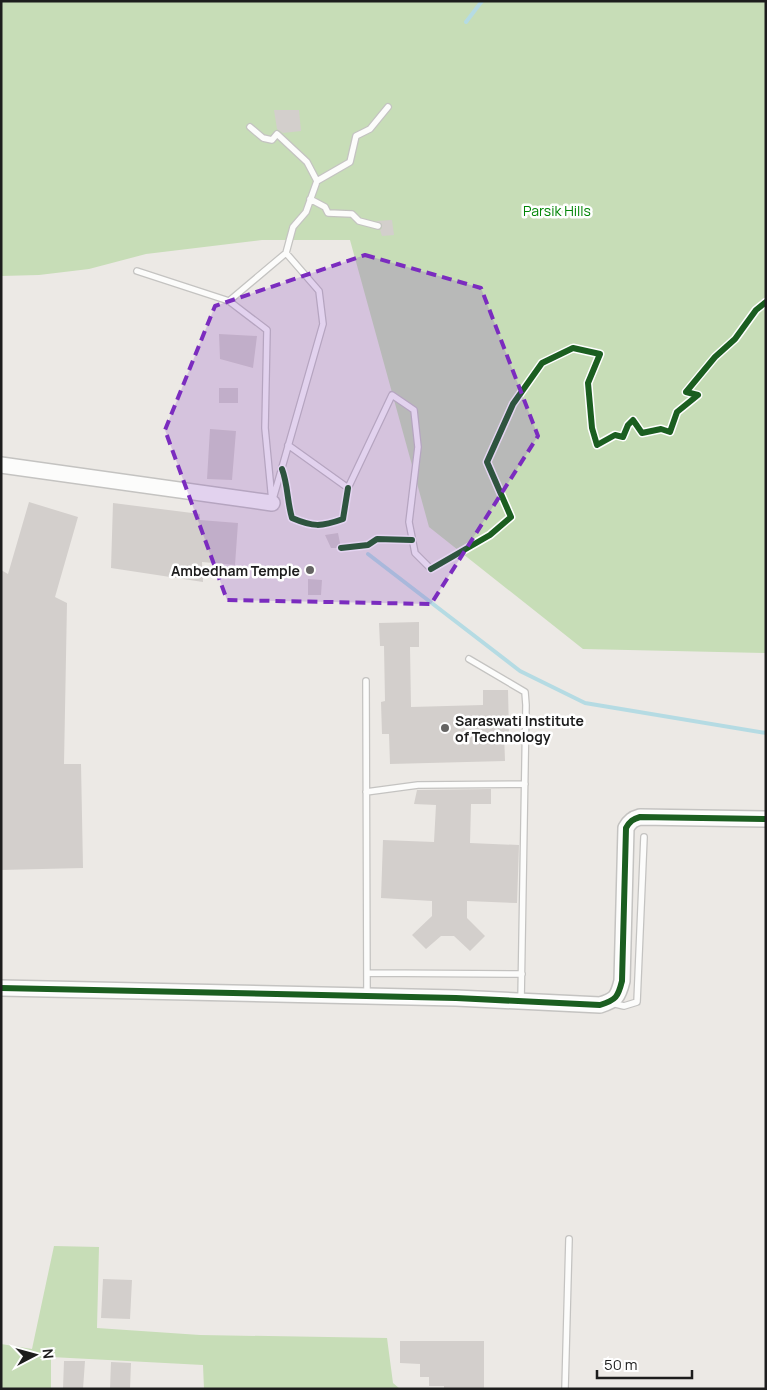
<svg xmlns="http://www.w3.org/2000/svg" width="767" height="1390" font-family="Manrope,sans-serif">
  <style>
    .forest { fill: #c7ddb7 }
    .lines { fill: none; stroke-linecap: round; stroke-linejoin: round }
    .stream { stroke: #b5dbe3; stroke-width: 4 }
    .building { fill: #d3cfcc }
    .service-casing { stroke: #c4c3c1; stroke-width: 8 }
    .tertiary-casing { stroke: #c4c3c1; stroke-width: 18 }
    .service { stroke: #fcfcfb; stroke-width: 5.5 }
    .tertiary { stroke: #fcfcfb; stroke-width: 15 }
    .cycleway-casing { stroke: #fff; stroke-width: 9 }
    .cycleway { stroke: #1b5e20; stroke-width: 6 }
    .marked { fill: #7b2cbf; fill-opacity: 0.2; stroke: #7b2cbf; stroke-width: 4; stroke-dasharray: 10 6; stroke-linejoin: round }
    .poi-dot { fill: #656463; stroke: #fff; stroke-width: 2 }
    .labels { text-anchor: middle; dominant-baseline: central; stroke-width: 5; stroke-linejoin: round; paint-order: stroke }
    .park-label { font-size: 14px; fill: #018506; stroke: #fff }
    .poi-label { font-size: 14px; font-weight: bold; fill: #1d1d1d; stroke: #fff; text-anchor: end }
  </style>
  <rect width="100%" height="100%" fill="#ece9e5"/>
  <path class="forest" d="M1 1H766V653L583 649 429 527 350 240H262L146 254 89 269 39 275 1 276Z
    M54 1246 99 1247 97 1328 200 1335 387 1338 393 1383 400 1389H204L203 1365 51 1357V1389H1V1344L32 1349Z"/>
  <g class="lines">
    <path class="stream" d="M466 22 482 1
      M368 554 520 671 585 703 766 733"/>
  </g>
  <path class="building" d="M274 110H299L301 131 283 133 277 129Z
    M392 220 394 235 382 236 380 230 382 228V224L376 221Z
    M219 334 257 336 253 368 220 359Z
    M219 388H238V403H219Z
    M210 429 236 431 232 480 207 479Z
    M29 502 78 517 55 597 67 603 64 764H81L83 868 1 870V570L8 574Z
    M113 503 200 514V520L238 523 235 565 202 562 203 582 111 568Z
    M338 533 341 548H331L325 535Z
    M308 579 322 580 321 595H308Z
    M419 622V647H410L411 707 483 705V690H508L509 732H504L505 761 390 764 389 734H382L381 702 385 701 384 646H380L379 623Z
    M491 789V804H471L470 843 519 845 517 903 467 901V918L485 936 470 951 454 936H441L426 949 412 935 432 916V901L381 898 383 840 434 842 436 805 414 804 417 790Z
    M103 1279 132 1280 130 1319 101 1318Z
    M400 1341H484V1389H444V1386H429V1377H420V1364L400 1363Z
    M64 1361H85L83 1389H63Z
    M111 1362 131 1363 130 1389H110Z"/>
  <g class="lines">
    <defs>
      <path id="service" d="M250 127 263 138 272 140 277 134 307 162 317 181 306 212 293 227 286 253 229 301 267 330 265 428 272 501
        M317 181 350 162 356 136 370 129 388 107
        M310 199 325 207 328 213 352 214 359 221 378 226
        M137 271 229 301
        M288 445 348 488 392 395 414 410 418 447 409 522 415 553 431 569
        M273 499 323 324 319 291 286 253
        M469 659 525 692 526 705 521 1001
        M366 681 367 996
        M366 792 418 785 525 784
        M368 973 522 974
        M611 1003 624 1006 637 1002 644 837
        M565 1389 569 1239"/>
      <path id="tertiary" d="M1 465 272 503
        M1 988 456 998 600 1005C616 1000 618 997 622 981L626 828C630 821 633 819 640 817L766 819"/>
    </defs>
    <use href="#service" class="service-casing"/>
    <use href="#tertiary" class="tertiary-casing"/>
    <use href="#service" class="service"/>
    <use href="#tertiary" class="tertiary"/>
    <defs>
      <path id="cycleway" d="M282 469C288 485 287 501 292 518 313 527 321 527 343 519L348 488
        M341 548 368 545 377 539 412 540
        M431 569 490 535 511 517 487 462 513 404 542 363 573 348 600 354 588 383 592 428 597 445 615 435 623 437 628 425 633 420 642 433 661 429 670 432 677 412 698 395 686 392 715 357 735 339 756 310 766 302
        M1 988 456 998 600 1005C616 1000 618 997 622 981L626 828C630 821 633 819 640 817L766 819"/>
    </defs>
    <use href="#cycleway" class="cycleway-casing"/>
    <use href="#cycleway" class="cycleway"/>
  </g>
  <path class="marked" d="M365 255 481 288 538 436 431 604 227 600 165 430 215 306Z"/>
  <g class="poi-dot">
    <circle cx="310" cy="570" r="5"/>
    <circle cx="445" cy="728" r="5"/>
  </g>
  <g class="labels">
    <g class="park-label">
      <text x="557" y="210">Parsik Hills</text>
    </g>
    <g class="poi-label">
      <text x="300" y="570">Ambedham Temple</text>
      <text x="455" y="720" text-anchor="start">Saraswati Institute<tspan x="455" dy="16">of Technology</tspan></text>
    </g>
  </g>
  <rect width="767" height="1390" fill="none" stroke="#1d1d1d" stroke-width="5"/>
  <g transform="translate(35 1355) rotate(84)" stroke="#ffffff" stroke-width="4" paint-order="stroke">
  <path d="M0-4L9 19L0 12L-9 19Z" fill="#1d1d1d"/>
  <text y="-8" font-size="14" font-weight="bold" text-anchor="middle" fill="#1d1d1d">N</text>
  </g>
  <path d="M597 1370v8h95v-8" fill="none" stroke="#1d1d1d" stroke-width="2.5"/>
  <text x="604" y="1370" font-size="15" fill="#1d1d1d" stroke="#ffffff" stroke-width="4" paint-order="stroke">50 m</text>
</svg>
